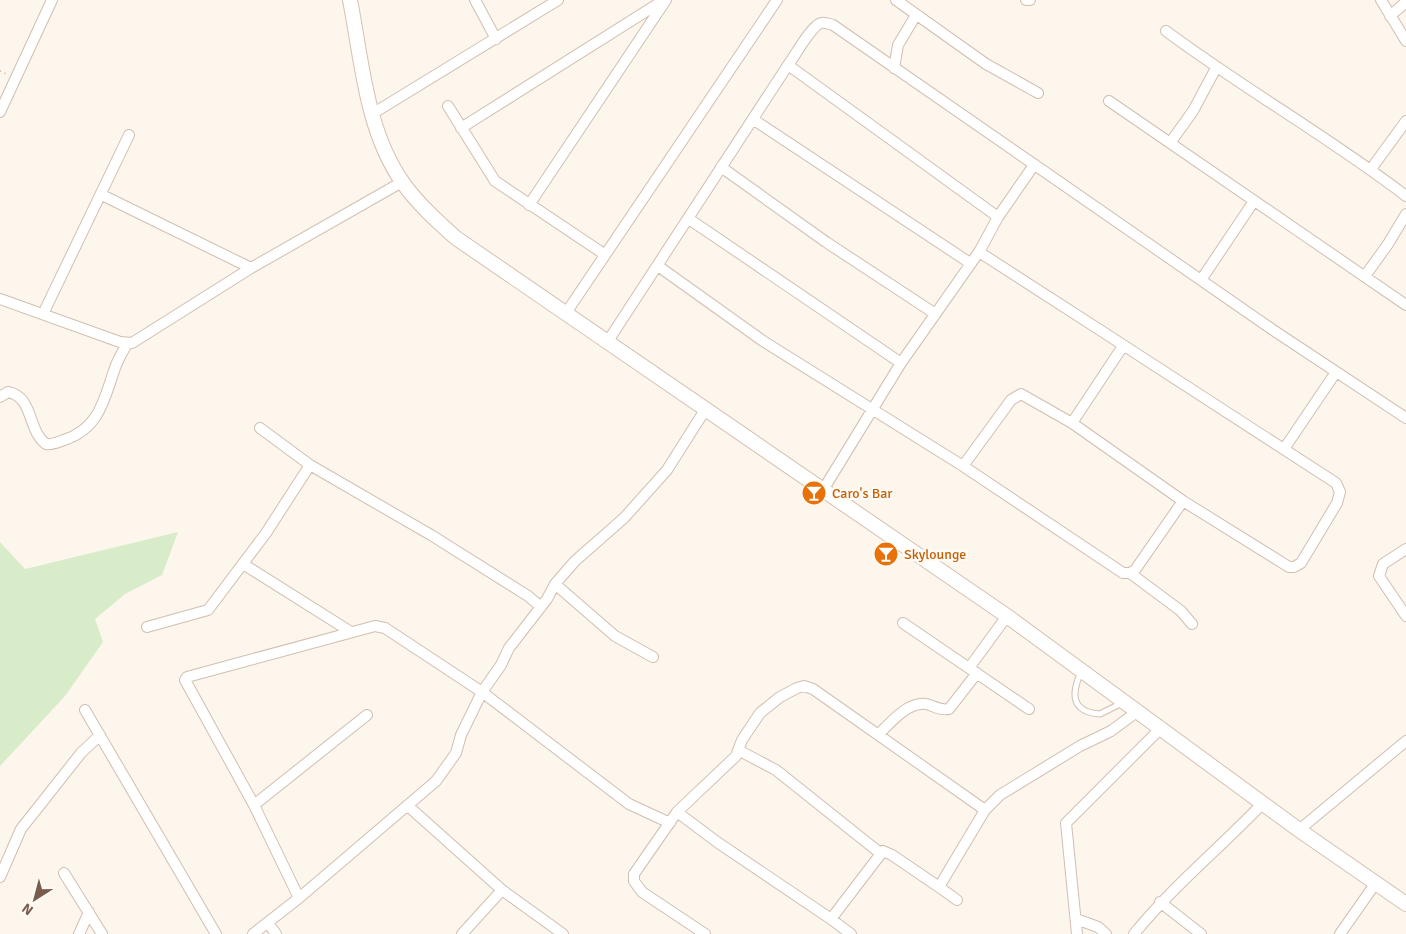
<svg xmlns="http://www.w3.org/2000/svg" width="1406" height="934" font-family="Signika,sans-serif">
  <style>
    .green { fill: #d8ecc9 }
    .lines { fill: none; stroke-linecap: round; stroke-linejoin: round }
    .lane-casing { stroke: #d1beb0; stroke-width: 7 }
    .street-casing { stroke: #d1beb0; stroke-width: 12 }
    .secondary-casing { stroke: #d6c0b0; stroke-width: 16 }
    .path { stroke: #d9b8a5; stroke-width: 2; stroke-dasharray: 1 4; stroke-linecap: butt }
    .lane { stroke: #fff; stroke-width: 5 }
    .street { stroke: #fff; stroke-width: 10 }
    .secondary { stroke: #fff; stroke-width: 14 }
    .labels { text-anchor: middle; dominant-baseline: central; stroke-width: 5; stroke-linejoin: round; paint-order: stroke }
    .food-label { font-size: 14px; fill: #c56008; stroke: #fffaf3; text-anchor: start }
  </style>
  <rect width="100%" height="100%" fill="#fdf6ec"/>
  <path class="green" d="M178 532 162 575 125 594 95 619 103 642 65 696 0 766V542L25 569Z"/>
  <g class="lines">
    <defs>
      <path id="lane" d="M1081 672C1071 694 1071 712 1100 714L1122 703"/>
      <path id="street" d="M475 0 496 39
        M896 0 986 64 1038 93
        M1026 0H1030
        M1381 0 1406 41
        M1390 16 1406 2
        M1166 31C1244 89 1329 137 1406 196
        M788 65 998 217
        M894 68 898 45 916 15
        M1109 101 1406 305
        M448 106 495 181 604 254
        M0 112 52 0
        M372 114 558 0
        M754 120 970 263
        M461 128 664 0
        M1170 143 1193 111 1216 68
        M721 167 826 242 934 313
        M1371 169 1406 121
        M102 195 251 268
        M529 205 666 0
        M689 219 901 363
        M658 266 763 341 963 466 1123 573H1130L1135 570 1183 501
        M1365 276 1388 244 1406 214
        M1201 280 1254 201
        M0 299 120 342 132 343 251 268 402 182
        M566 313 777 0
        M43 314 129 135
        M608 341 788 65C795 56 811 26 821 23 825 22 829 24 833 25L1273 330 1406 418
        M0 397 8 392C34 397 27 430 46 444 52 445 58 442 64 440 100 428 104 399 115 368 118 359 123 351 127 344
        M1072 423 1123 346
        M260 428 310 465 431 535 528 596 541 607
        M1284 449 1336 372
        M963 466 1011 400 1021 394 1072 423 1183 501 1289 567H1294L1301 563 1337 503 1340 492 1336 483C1217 405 1098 329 979 252
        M823 490 901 363 979 252 998 217 1034 165
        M1406 549 1383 564 1379 576 1406 616
        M243 564 351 632
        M1130 573 1181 611 1192 624
        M555 584 615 636 653 657
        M903 623 1029 709
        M147 627 208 610 266 533 310 465
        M969 668 1007 616
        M85 710 216 934
        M878 735C890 723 907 702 926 704 934 706 941 711 949 709L977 673
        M738 750 776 770 880 853
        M254 805 367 715
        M408 806 502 890 462 934
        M677 812 717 842 831 919 883 851 892 855 939 887 985 810 1000 795 1080 746 1111 731 1138 711
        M1299 830 1406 741
        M64 873 102 934
        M0 877 21 829 81 753 100 735
        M939 887 957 900
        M502 890 563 934
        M299 898 254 805 185 680 187 677 375 626 385 628 482 692 629 804 670 823
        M1160 902 1201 934
        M831 919 851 934
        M1076 919 1098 927 1106 934
        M268 923 276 934
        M79 934 89 912
        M253 934 299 898 436 781 456 753 461 735 482 692 501 665 509 648 547 599 555 584 575 561 624 518 667 470 705 410
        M705 934 642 892 634 881V874L677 812 736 756 742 740 760 713 780 697 797 688 804 686 813 689 985 810
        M1077 934 1066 823 1161 728
        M1134 934C1172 887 1220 848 1262 804
        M1340 934 1375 884"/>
      <path id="secondary" d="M350 0C362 61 366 131 403 183 418 204 437 221 456 238L1007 616 1299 830 1406 904"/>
    </defs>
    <use href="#lane" class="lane-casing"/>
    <use href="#street" class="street-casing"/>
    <use href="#secondary" class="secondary-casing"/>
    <path class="path" d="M0 71 6 74"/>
    <use href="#lane" class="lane"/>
    <use href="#street" class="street"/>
    <use href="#secondary" class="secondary"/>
  </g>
  <defs>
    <symbol id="bar-disc" viewBox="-11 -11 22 22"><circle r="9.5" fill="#e8710a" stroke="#fffaf3"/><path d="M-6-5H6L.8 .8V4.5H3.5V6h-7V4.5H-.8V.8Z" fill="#fff"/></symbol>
  </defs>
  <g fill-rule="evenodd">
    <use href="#bar-disc" x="800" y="479" width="28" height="28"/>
    <use href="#bar-disc" x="872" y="540" width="28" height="28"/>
  </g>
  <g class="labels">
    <g class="food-label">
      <text x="832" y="493">Caro's Bar</text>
      <text x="904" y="554">Skylounge</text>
    </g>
  </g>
  <g transform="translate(35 899) rotate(216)" stroke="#fffaf3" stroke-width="4" paint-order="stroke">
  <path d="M0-4L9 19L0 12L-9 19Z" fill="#7a5c4d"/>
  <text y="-8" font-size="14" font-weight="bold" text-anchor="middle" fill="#7a5c4d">N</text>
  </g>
</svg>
